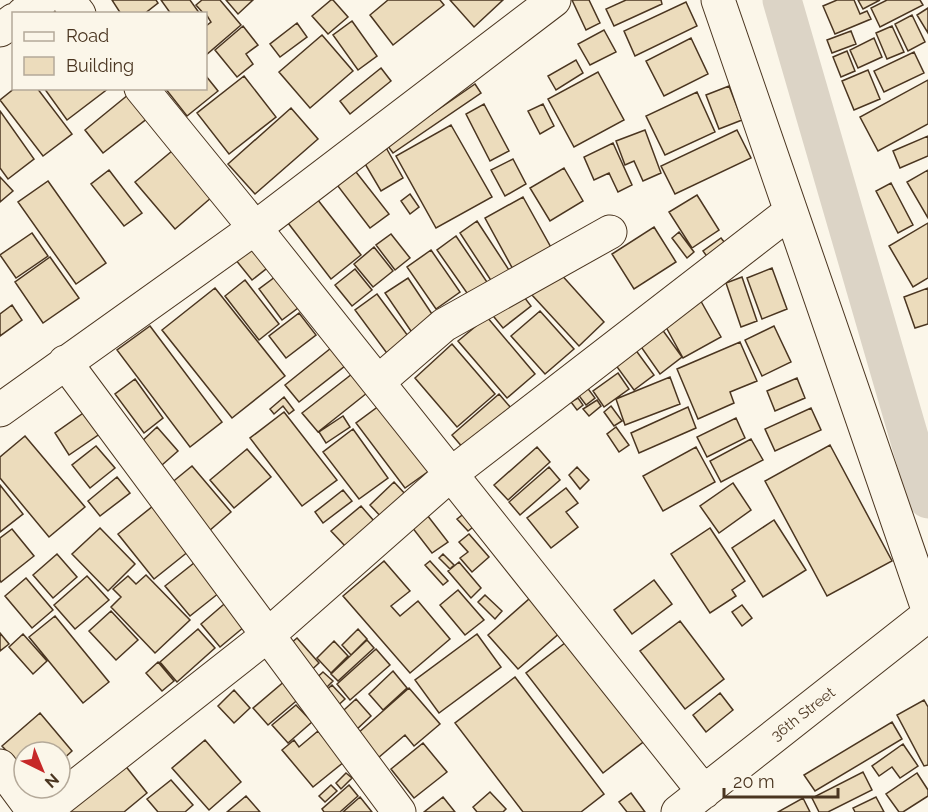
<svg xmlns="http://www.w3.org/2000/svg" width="928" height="812" font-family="Raleway,sans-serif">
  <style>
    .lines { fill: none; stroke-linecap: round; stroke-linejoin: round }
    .canal { stroke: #dcd4c6; stroke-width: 39 }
    .building { fill: #ecdcbc; stroke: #4a3520; stroke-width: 1.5 }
    .minor-casing { stroke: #4a3520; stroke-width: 35 }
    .minor { stroke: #fbf6e9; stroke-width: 33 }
    .labels { text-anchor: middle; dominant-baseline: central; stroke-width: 4.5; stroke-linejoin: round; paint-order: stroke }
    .street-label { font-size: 15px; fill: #4a3520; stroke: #fbf6e9 }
  </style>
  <rect width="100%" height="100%" fill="#fbf6e9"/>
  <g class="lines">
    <path class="canal" d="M782 0 925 492 928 499"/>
  </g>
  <path class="building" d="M112 0H156L158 3 144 14H121Z
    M161 0H190L200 14H171Z
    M202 0H220L241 25 206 55V26L211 22 206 14H204L196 5Z
    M226 0H253L238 14Z
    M331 0H333L348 17 328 34 312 16Z
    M388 0H440L444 5 393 45 370 15Z
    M450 0H503L474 27Z
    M572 0H589L600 23 586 30Z
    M626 0H661L662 4 614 26 606 9Z
    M837 0H854L860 14 867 11 871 19 835 34 823 6Z
    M858 0H880L863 9Z
    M887 0H920L923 5 880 27 871 8Z
    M686 2 697 26 635 56 624 31Z
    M928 8V33L917 15Z
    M912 15 925 42 908 51 895 24Z
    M352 21 377 56 358 70 333 35Z
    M297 23 307 37 280 57 270 44Z
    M243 26 258 45 246 54 253 64 237 77 215 50Z
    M892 26 904 52 887 59 876 33Z
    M604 30 616 52 590 65 578 44Z
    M851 31 856 44 832 53 827 40Z
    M322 35 353 71 310 108 279 72Z
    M691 38 708 74 664 96 646 61Z
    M874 38 882 57 858 68 850 50Z
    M847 51 855 71 841 77 833 57Z
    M914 52 924 73 884 92 874 71Z
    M576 60 583 73 556 90 548 76Z
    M381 68 391 81 350 114 340 101Z
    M868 70 880 99 854 110 842 81Z
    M598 72 624 120 574 147 548 99Z
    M206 76 218 91 187 116 165 88H206Z
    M244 76 276 117 229 154 197 113Z
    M928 80V124L878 151 860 117Z
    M475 84 481 93 393 153 387 145Z
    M729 86 742 120 719 129 706 95Z
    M15 88H37L72 134 43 156 0 100Z
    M44 88H109L67 120Z
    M134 90 153 114 103 153 85 130Z
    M697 92 715 132 665 155 646 116Z
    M484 104 509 151 490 161 466 114Z
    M543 104 554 126 540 134 528 111Z
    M291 108 318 139 255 194 228 164Z
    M0 111 34 159 8 179 0 168Z
    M451 125 492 197 436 228 396 156Z
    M645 130 661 173 643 181 634 161 625 165 616 141Z
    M737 130 751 158 675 194 661 166Z
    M928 136V156L900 168 893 151Z
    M613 143 632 185 618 192 609 173 594 180 584 157Z
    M384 144 403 178 381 191 361 157Z
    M172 151 212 197 175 229 135 182Z
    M513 159 526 184 505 196 491 170Z
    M349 163 389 214 370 228 331 177Z
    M564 168 583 201 550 221 530 188Z
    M109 170 142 213 124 226 91 184Z
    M928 170V218L907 182Z
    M0 177 13 191 0 202Z
    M48 181 106 263 76 284 18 202Z
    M891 183 913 225 898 233 876 191Z
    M410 194 419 207 410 214 401 201Z
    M314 195 361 255 331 279 285 219Z
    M697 195 719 230 692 248 669 212Z
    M523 197 553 251 515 273 485 218Z
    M477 221 509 270 492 282 460 233Z
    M928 223V278L913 287 889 246Z
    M654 227 676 262 634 289 612 254Z
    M679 232 694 252 687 258 672 238Z
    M32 233 48 256 16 278 0 255Z
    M391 234 410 258 395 270 376 245Z
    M456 236 493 291 474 303 437 250Z
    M251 238 271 265 252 280 231 254Z
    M721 238 729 248 711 262 703 251Z
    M374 247 393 271 373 287 354 264Z
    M431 250 460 292 436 309 407 267Z
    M50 257 79 298 43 323 15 282Z
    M772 268 787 309 762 319 747 278Z
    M355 269 372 290 352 306 335 285Z
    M558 271 604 322 579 346 532 295Z
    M279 274 302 305 282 320 259 289Z
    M742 277 757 321 741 327 726 283Z
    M408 278 438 323 415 337 385 293Z
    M245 280 279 324 259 340 225 296Z
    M215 288 285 376 232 418 162 330Z
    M928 288V324L915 328 904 297Z
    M518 289 531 306 503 328 490 312Z
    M377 294 411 340 389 356 355 310Z
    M698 296 721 337 683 358 660 316Z
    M12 305 22 320 0 336V314Z
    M540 311 574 349 545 374 511 336Z
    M299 313 316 335 286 358 269 336Z
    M487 317 535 374 507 398 458 341Z
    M659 325 682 357 660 374 637 341Z
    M150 326 222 422 190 447 117 350Z
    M774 326 791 362 762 376 745 340Z
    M740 342 757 381 730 392 734 403 698 419 677 369Z
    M336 344 350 362 299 402 285 385Z
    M452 344 495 394 457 427 415 378Z
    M632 345 654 375 634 390 612 360Z
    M618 373 629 389 604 407 593 391Z
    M352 374 367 393 318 432 302 413Z
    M670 377 680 404 625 425 616 399Z
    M797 378 805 398 775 411 767 391Z
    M135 379 163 418 144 433 115 394Z
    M586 386 595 398 586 405 577 393Z
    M499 394 511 408 464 449 452 435Z
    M284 397 294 410 289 414 283 406 274 414 270 409Z
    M578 398 583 405 577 410 571 402Z
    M387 400 436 466 405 488 356 423Z
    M597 400 601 406 589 416 583 409Z
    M611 406 622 421 614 426 604 412Z
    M688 407 696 428 639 453 631 433Z
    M811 408 821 430 775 451 765 429Z
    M89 409 104 431 69 455 55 433Z
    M284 412 337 480 302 506 250 438Z
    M343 416 350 427 326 443 319 432Z
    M736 418 745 438 707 457 697 437Z
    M157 427 178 451 162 465 141 442Z
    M616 427 629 445 619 452 607 434Z
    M353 429 388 478 359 499 323 452Z
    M25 436 85 507 49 537 0 478V457Z
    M751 439 763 460 721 482 710 461Z
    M830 445 892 561 827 596 765 481Z
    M96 446 115 468 90 488 72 465Z
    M537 447 550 462 508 500 494 485Z
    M696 447 715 482 663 511 643 476Z
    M247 449 271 477 234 508 210 480Z
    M192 466 231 512 209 531 170 484Z
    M549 467 560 480 520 515 509 502Z
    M577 467 589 480 580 489 569 475Z
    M117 477 130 493 100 516 88 501Z
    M394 482 407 496 383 519 370 505Z
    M733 483 751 510 719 533 700 506Z
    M0 485 23 514 0 532Z
    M566 488 578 503 566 512 578 527 551 548 527 518Z
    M343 490 352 501 323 523 315 512Z
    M158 502 194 547 154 579 118 534Z
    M361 506 374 521 345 546 331 531Z
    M424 511 448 542 432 553 408 522Z
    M465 513 481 521 468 531 457 519Z
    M774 520 806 570 763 597 732 548Z
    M100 528 135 564 108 591 72 554Z
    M710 528 745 581 732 590 736 596 710 613 671 554Z
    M12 529 34 556 1 582 0 580V538Z
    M469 534 489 557 472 572 460 558 468 552 459 542Z
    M57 554 77 577 53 598 33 575Z
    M443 554 454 565 450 569 439 558Z
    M199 559 224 589 190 616 165 586Z
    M384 561 410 591 391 606 400 616 418 601 450 639 410 673 343 596Z
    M430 561 448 581 443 585 425 565Z
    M459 562 481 588 471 598 448 571Z
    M146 575 190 620 155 653 111 607 121 597 113 589 128 576 136 584Z
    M87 576 109 600 75 629 54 605Z
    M26 578 53 610 32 628 5 596Z
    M654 580 672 604 632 634 614 610Z
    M458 590 484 620 465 635 440 605Z
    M537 592 562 631 518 669 488 635Z
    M485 595 502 611 495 619 478 602Z
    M230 599 250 622 220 647 201 624Z
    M742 605 752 618 742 626 732 612Z
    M111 611 138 640 116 660 89 631Z
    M55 616 109 682 83 703 29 637Z
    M680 621 724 679 685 709 640 651Z
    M198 629 215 648 177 682 160 662Z
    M358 629 367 639 351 655 342 645Z
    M0 633 9 644 0 651Z
    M23 634 47 661 33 674 9 647Z
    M477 634 501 667 439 713 415 680Z
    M574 636 651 736 603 773 526 673Z
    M297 638 319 663 305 676 283 650Z
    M367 640 374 648 338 681 331 674Z
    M334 641 348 656 331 673 317 658Z
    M376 649 390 665 350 700 337 684Z
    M158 662 174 681 162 691 146 673Z
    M393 671 407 688 383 710 369 694Z
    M323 672 333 681 322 692 312 682Z
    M515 677 604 794 581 812H523L455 723Z
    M286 680 301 697 268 725 253 708Z
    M332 685 345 699 332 711 319 697Z
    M409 688 440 724 414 746 405 735 378 758 357 734Z
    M234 690 250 708 234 723 218 706Z
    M720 693 733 710 706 732 693 715Z
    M356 699 371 716 356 730 334 719Z
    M924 700 928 707V765L924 766 897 715Z
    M296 705 312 722 288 743 272 725Z
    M40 713 72 751 60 762V752H24V770L2 746Z
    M892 722 902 739 815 791 804 775Z
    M318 731 344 762 313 787 282 750 294 740 299 747Z
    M205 740 241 782 209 810 172 768Z
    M423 743 447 772 414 798 391 769Z
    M903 744 918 766 900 778 892 767 879 776 872 766Z
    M120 759 147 793 124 812H57Z
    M863 772 872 790 828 812H819L812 798Z
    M346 773 352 778 341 789 336 783Z
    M917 773 928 790V796L903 812H899L886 794Z
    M171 780 193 805 185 812H158L147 799Z
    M331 785 337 791 325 802 319 796Z
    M349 785 358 796 340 812H324L322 809Z
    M490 792 506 809 503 812H477L473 807Z
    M631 793 645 812H627L619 802Z
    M246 796 260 812H227Z
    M360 797 372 812H343Z
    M443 797 455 812H424Z
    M876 797 884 812H855L853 808Z
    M803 798 810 812H778Z"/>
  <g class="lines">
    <defs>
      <path id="minor" d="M68 0 79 14
        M718 0 928 609
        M23 14 42 0
        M0 30 14 20
        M141 88 255 228 704 792
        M65 362 399 812
        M378 382 444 325 610 232
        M0 410 255 228 554 0
        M0 766 34 812
        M43 812 268 635 451 474 790 212
        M678 812 928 615"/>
    </defs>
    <use href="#minor" class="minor-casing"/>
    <use href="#minor" class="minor"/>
  </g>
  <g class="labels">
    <g class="street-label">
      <text transform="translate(803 714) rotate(-38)">36th Street</text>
    </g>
  </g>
  <rect x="12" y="12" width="195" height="78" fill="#fbf6e9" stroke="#b4a999" stroke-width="1.5"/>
  <rect x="24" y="32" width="30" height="9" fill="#fbf6e9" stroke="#b4a999" stroke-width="1.5"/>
  <text x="66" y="42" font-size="18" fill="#4a3520">Road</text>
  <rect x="24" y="57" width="30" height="18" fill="#ecdcbc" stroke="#b4a999" stroke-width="1.5"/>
  <text x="66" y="72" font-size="18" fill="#4a3520">Building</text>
  <g transform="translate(42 770) rotate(137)"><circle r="28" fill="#fbf6e9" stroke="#b4a999" stroke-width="1.5"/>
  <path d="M0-4.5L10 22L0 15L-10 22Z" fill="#c62828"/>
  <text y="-9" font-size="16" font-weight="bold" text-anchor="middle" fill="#4a3520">N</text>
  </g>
  <path d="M724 788v9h114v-9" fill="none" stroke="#4a3520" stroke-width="3"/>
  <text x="733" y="788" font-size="18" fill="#4a3520" stroke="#fbf6e9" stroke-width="4.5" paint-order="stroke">20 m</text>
</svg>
